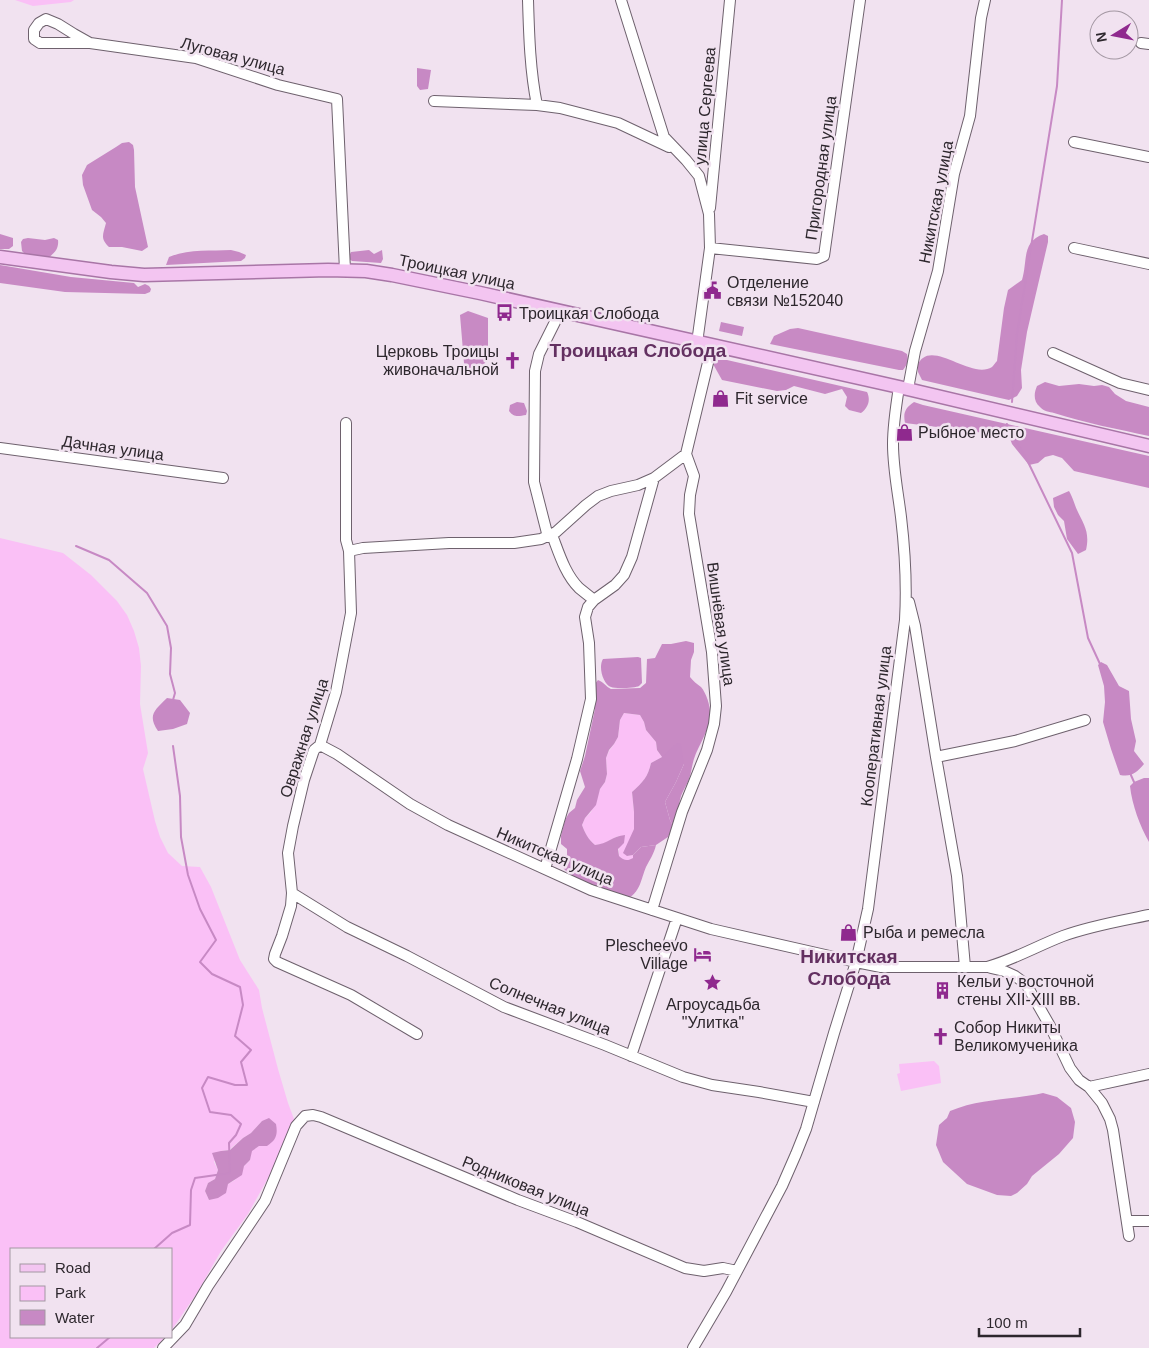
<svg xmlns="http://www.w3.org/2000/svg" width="1149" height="1348" font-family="Helvetica,sans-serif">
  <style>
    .green { fill: #fac0f6; fill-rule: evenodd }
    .forest { fill: #c88ac4 }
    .water { fill: #c789c4 }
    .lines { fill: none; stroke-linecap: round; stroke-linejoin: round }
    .stream { stroke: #c789c4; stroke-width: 2 }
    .minor-casing { stroke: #6e616d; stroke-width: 12 }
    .major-casing { stroke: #a875a6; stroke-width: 15 }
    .minor { stroke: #fff; stroke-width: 10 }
    .major { stroke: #f3c5f1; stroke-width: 12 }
    .labels { text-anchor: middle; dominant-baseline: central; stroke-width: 5; stroke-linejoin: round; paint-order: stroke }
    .street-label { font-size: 16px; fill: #2d272d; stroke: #f1e2f0 }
    .poi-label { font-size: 16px; fill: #2d272d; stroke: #f1e2f0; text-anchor: start }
    .quarter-label { font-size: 19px; font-weight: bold; fill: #633061; stroke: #f1e2f0 }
  </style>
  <rect width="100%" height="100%" fill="#f1e2f0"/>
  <path class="green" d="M15 0H74L71 2 33 6Z
    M0 538 63 553 91 575 117 601 127 615 134 631 139 648 141 666 140 704 148 753 143 769 155 821 160 837 168 853 182 866 200 867 211 887 240 960 259 990 262 1008 278 1069 288 1103 294 1119 290 1133 272 1171 248 1214 221 1251 197 1293 171 1331V1249H11V1337H165L154 1348H0ZM262 1121 259 1146 251 1151 250 1160 244 1166 235 1180 228 1184 209 1200 205 1191 208 1183 215 1179 218 1170 214 1162 221 1151 229 1150 243 1138 251 1133Z
    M624 713 640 715 644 722 646 730 656 742 657 750 662 757 651 763C648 777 643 782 632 792L634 812V829L627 856 633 855 634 857 630 860H624L619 856 618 836 603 844 595 845C588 839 585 833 582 825L585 818 591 812 600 789 605 782 607 774 606 758 609 751 614 744 618 737 620 720Z
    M934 1061 939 1066 941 1083 901 1091 897 1074 900 1073 899 1064Z"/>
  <path class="forest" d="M0 234 13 238V246L9 249H0Z
    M1044 234 1048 236V242L1027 332 1021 370 1022 388 1017 396 1009 400 1000 398 922 380 918 372V364C919 362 921 359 923 358 939 346 973 379 992 367 994 365 995 363 997 361L1004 308 1008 290 1022 280C1028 260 1021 242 1044 234Z
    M28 238 45 240 54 238 58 240C59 248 55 254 47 258L25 254 22 251 21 242 23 239Z
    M231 250 239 252 246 255 245 258 241 261 166 265 169 257C189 249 210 251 231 250Z
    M369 250 374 254 382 250 383 259 381 263 352 261 348 258 351 252Z
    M0 265 71 277 134 283 138 287 145 284 149 286 151 289 150 292 145 294 65 292 0 283Z
    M468 311 488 318V358L483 366 470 371 464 363 460 315Z
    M798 328 902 351 907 354C909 361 907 365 903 370H899L770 344 774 336 790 329Z
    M717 360H727L867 392C871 400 868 408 861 413L849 410 845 406 847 397 842 389 825 394 794 386 786 390 777 391 722 380 713 364Z
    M1045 382 1059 386 1079 384 1094 386 1102 385 1109 387 1115 394 1126 401 1149 407V436C1117 429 1085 423 1054 413 1050 412 1043 411 1040 407 1033 401 1034 393 1037 386Z
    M914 402 923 405 1149 456V488L1074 471 1062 458 1053 455 1045 457 1038 463 1029 465 1012 444 1009 436 905 423C903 413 905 408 914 402Z
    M1069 491C1073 498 1074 503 1077 510 1084 525 1090 532 1086 550L1078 554 1067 539 1064 521 1058 515 1054 507 1053 498Z
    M686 641 694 643V652L691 660 690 677C693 681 697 684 701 687 707 694 711 708 710 717 710 727 699 746 695 756 692 763 692 771 689 779 687 785 683 790 681 796 678 806 678 817 673 826L670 820 665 802 676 782 684 764 662 757 657 750 656 742 646 730 644 722 640 715 624 713 620 720 618 737 614 744 609 750 606 758 607 774 605 782 600 789 596 805 585 818 582 825C585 833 588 839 595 845 607 844 613 836 625 835L624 843 618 849 619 856C624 861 628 861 633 858V855L641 847 656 845C654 854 650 859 646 867 641 879 640 894 626 899L576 880 564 869 561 862 567 857V849L561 844V836L565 820 569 813 575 808 577 800 585 787 580 771 585 756 595 709 594 685 598 680C604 682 606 687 611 689L640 688 646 683 647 659 655 658 662 644H671Z
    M269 1118 276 1124C278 1135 276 1140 267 1146H259L252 1151 250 1160 244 1166 242 1175 228 1184 226 1193 218 1198 209 1200 205 1191 208 1183 215 1179 218 1170 212 1153 221 1151 230 1150 243 1138 251 1133 262 1121Z"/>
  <path class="water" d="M417 68 431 70 428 89 420 90 417 86Z
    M129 142 133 145 134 150 135 187 148 247 142 251 122 247H109C100 238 103 235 106 223L101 217 92 210 83 185 82 175 87 165 116 147 122 143Z
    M721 322 744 327 742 336 719 331Z
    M517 402 524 403 527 411 526 415C519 416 514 418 509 411L510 405Z
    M638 657 641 658 642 683C641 684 640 685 639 686 636 688 615 689 611 687 603 684 598 667 603 659Z
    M1101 662 1107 665 1119 686 1129 691 1131 719 1136 741 1134 751 1144 764C1136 773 1132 777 1120 775L1111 749 1103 722 1105 702 1104 686 1098 665Z
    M167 698 180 700 190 713 187 724 173 729 158 731C147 715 155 710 167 698Z
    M677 743 681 744 684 764 676 782 665 802 670 820 673 826 668 837 656 845 641 847 633 855 627 856 623 853 634 829V812L632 792C643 782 648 777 651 763L662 757Z
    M1144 778H1149V842C1140 826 1132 805 1130 786L1134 782Z
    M1043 1093 1057 1097 1071 1108 1075 1122 1073 1138 1059 1154 1032 1176 1027 1184 1017 1193 1011 1196 997 1195 967 1184 943 1162 936 1145 939 1125 947 1118 950 1111C980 1098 1012 1100 1043 1093Z"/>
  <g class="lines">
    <path class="stream" d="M1012 402 1017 334 1057 86 1062 0
      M1007 424 1029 464 1072 553 1088 638 1100 664
      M76 546 109 560 147 593 167 626 171 648 170 674 175 693 173 700
      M1130 773 1134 782
      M154 1249 172 1233 190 1225 191 1190 195 1178 230 1173 229 1143 236 1135 241 1124 231 1115 210 1112 202 1088 208 1077 235 1085H247L241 1062 251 1050 235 1036 243 1005 240 987 212 974 200 962 216 940 200 909 188 875 181 837 180 796 173 746
      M97 1348 110 1337"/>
    <defs>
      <path id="minor" d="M528 0C529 34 530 71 537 105
        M621 0 664 137 686 160 699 176 709 214 710 248 697 343
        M90 43H40L34 39V30L39 23 46 19 58 24 74 34 90 43 196 58 278 85 337 99 345 270
        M1141 43 1149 44
        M434 101 537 105 560 108 618 123 669 147
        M1074 142 1149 157
        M710 208 730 0
        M710 248 817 259 824 256 860 0
        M1074 248 1149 264
        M1053 353 1120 383 1149 390
        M908 389 915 351 938 271 954 174 970 116 981 18 985 0
        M346 423V540L349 551 351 613 336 692 320 745 314 750 304 780 293 826 288 853 292 893 291 906 282 936 275 954 274 959 277 962 351 995 417 1034
        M0 448 223 478
        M552 535C559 553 565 574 579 588 584 592 589 596 594 600
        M548 537 534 482 535 371 539 354 560 312
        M349 551 363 548 449 543H514L541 539 556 532 586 505 598 496 611 491 638 485 654 478 686 454 712 346
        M909 602 915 626 936 757 957 876 965 967
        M320 745 337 754 410 804 448 825 591 890 711 929 856 962 881 967H987C1013 960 1037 946 1063 936 1090 926 1120 921 1149 915
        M936 757 1015 741 1085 720
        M545 869 577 759 591 699 589 643 585 617 588 607 594 600 615 585 624 575 632 557 654 478
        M292 893 347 927 407 956 504 1007 605 1045 683 1077 712 1085 759 1092 814 1102
        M652 910 682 812 707 750 714 724 716 706 712 652 689 514 690 495 694 476 686 454
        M991 968 1004 971 1015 976 1026 984 1050 1026 1070 1068 1079 1080 1089 1087 1102 1103 1110 1119 1113 1130 1129 1236
        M631 1056 677 918
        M1089 1087 1149 1074
        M1127 1221H1149
        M163 1348 185 1325 208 1286 265 1201 296 1126 305 1116 313 1115 321 1117 518 1200 577 1222 685 1268 704 1271 723 1268 737 1271
        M693 1348 726 1292 782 1186 796 1154 806 1129 834 1033 856 962 868 909 905 620C907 585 905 551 901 517 898 492 893 469 893 444 893 425 896 406 899 387"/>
      <path id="major" d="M0 257 111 272 144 275 328 270 366 271 392 275 480 293 899 387 1149 446"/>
    </defs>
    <use href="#minor" class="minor-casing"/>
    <use href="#major" class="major-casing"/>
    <use href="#minor" class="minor"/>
    <use href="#major" class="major"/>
  </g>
  <defs>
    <symbol id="civic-bare" viewBox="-9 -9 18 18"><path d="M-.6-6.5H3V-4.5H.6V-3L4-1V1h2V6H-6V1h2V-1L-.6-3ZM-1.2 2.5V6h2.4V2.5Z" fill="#8f298e" stroke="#f1e2f0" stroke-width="2.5" paint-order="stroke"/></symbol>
    <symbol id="bus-bare" viewBox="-9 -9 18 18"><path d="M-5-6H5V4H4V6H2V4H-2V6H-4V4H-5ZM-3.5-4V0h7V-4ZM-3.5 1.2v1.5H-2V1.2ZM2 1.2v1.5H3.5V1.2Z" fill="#8f298e" stroke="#f1e2f0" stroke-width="2.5" paint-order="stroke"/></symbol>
    <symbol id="church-bare" viewBox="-9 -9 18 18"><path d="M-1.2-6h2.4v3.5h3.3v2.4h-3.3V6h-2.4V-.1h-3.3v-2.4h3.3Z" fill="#8f298e" stroke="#f1e2f0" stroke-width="2.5" paint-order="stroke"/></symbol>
    <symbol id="shop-bare" viewBox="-9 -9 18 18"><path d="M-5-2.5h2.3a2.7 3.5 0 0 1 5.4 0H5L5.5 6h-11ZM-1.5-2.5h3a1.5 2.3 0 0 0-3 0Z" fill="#8f298e" stroke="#f1e2f0" stroke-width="2.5" paint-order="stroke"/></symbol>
    <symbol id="hotel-bare" viewBox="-9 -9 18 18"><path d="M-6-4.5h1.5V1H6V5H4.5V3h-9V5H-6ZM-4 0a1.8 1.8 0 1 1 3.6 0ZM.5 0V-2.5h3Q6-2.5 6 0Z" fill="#8f298e" stroke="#f1e2f0" stroke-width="2.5" paint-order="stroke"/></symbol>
    <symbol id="sight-bare" viewBox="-9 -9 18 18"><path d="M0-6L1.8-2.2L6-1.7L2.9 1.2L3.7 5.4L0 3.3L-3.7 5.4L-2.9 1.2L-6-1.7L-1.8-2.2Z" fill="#8f298e" stroke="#f1e2f0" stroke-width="2.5" paint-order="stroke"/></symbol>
    <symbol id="building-bare" viewBox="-9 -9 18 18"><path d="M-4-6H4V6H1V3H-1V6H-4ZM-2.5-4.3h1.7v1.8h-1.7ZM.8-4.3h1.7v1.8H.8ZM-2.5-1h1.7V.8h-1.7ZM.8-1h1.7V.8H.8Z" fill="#8f298e" stroke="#f1e2f0" stroke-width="2.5" paint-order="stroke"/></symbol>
  </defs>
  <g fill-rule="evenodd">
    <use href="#civic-bare" x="700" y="278" width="25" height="25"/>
    <use href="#bus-bare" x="492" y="300" width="25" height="25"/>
    <use href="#church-bare" x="500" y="348" width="25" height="25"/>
    <use href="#shop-bare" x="708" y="386" width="25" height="25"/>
    <use href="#shop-bare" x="892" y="420" width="25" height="25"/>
    <use href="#shop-bare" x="836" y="920" width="25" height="25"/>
    <use href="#hotel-bare" x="690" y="942" width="25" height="25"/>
    <use href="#sight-bare" x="700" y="970" width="25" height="25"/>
    <use href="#building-bare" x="930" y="978" width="25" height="25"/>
    <use href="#church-bare" x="928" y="1024" width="25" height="25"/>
  </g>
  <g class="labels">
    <g class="street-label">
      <text transform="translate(233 56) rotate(15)">Луговая улица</text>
      <text transform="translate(705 106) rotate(-85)">улица Сергеева</text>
      <text transform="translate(821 168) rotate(-82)">Пригородная улица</text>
      <text transform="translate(936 202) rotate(-79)">Никитская улица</text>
      <text transform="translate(457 272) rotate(12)">Троицкая улица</text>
      <text transform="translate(113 448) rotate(8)">Дачная улица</text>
      <text transform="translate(721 624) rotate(82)">Вишнёвая улица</text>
      <text transform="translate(876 726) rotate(-83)">Кооперативная улица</text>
      <text transform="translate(304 738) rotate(-72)">Овражная улица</text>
      <text transform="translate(555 856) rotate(23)">Никитская улица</text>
      <text transform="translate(550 1006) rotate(22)">Солнечная улица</text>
      <text transform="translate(526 1186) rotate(22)">Родниковая улица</text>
    </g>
    <g class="poi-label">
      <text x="727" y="282">Отделение<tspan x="727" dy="18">связи №152040</tspan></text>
      <text x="519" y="313">Троицкая Слобода</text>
      <text x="499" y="351" text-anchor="end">Церковь Троицы<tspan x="499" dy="18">живоначальной</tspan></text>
      <text x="735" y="398">Fit service</text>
      <text x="918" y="432">Рыбное место</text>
      <text x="863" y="932">Рыба и ремесла</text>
      <text x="688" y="945" text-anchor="end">Plescheevo<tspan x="688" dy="18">Village</tspan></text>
      <text x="957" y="981">Кельи у восточной<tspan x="957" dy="18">стены XII-XIII вв.</tspan></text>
      <text x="713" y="1004" text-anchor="middle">Агроусадьба<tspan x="713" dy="18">"Улитка"</tspan></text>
      <text x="954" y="1027">Собор Никиты<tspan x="954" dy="18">Великомученика</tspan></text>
    </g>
    <g class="quarter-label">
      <text x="638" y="350">Троицкая Слобода</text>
      <text x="849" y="956">Никитская<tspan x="849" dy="22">Слобода</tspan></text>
    </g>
  </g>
  <rect x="10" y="1248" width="162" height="90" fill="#f1e2f0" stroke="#a397a2"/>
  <rect x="20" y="1264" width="25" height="8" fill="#f3c5f1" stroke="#a397a2"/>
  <text x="55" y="1273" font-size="15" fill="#2d272d">Road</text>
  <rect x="20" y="1286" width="25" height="15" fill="#fac0f6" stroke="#a397a2"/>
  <text x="55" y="1298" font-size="15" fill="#2d272d">Park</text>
  <rect x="20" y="1310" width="25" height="15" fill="#c789c4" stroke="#a397a2"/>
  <text x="55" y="1323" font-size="15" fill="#2d272d">Water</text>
  <g transform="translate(1114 35) rotate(260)"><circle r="24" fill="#f1e2f0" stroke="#a397a2"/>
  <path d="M0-4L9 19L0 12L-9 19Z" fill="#8f298e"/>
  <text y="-8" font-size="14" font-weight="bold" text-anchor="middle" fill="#2d272d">N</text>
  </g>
  <path d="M979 1328v8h101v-8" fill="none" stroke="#2d272d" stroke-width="2.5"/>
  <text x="986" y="1328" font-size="15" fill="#2d272d" stroke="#f1e2f0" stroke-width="4" paint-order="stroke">100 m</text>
</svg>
